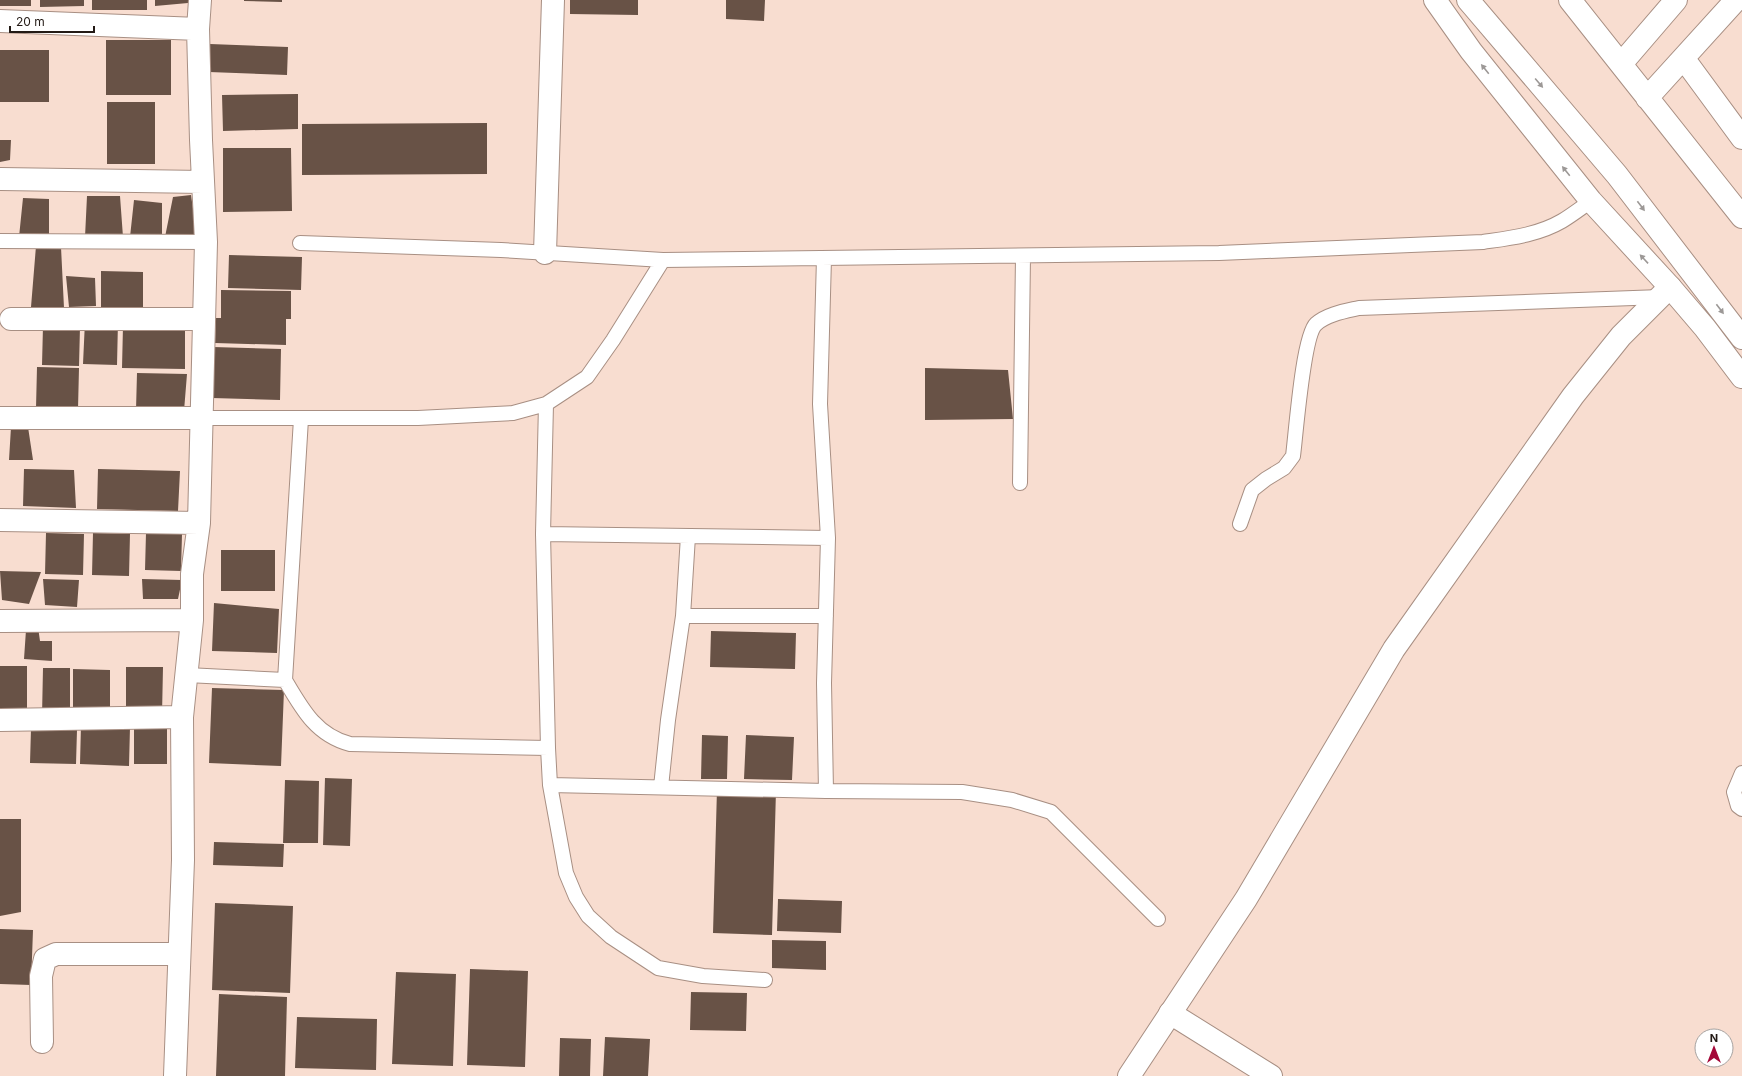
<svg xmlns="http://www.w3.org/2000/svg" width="1742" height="1076" font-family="Inter,sans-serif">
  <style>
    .building { fill: #685246 }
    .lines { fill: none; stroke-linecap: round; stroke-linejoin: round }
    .lane-casing { stroke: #a88f83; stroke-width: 16 }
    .street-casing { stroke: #a88f83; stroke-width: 24 }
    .secondary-casing { stroke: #a88f83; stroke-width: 24 }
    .highway-casing { stroke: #a88f83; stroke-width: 24 }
    .lane { stroke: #fff; stroke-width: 14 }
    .street { stroke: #fff; stroke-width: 22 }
    .secondary { stroke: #fff; stroke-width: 22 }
    .highway { stroke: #fff; stroke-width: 22 }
    .oneway { fill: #9c9896 }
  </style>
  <rect width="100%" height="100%" fill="#f8ddd0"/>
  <path class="building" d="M0 0H31V6H0Z
    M40 0H84V6L40 7Z
    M92 0H147V10H92Z
    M155 0H188V3L155 6Z
    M244 0H282V2L244 1Z
    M570 0H638V15L570 14Z
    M726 0H765L764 21 726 19Z
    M106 40H171V95H106Z
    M210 44 288 47 287 75 209 72Z
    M0 50H49V102H0Z
    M298 94V129L223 131 222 95Z
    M107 102H155V164H107Z
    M487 123V174L302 175V124Z
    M0 140H11L10 160 0 162Z
    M223 148H291L292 211 223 212Z
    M191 195 197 237H165L173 197Z
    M87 196H120L123 237H85Z
    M23 198 49 199V237H19Z
    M134 200 162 203V237H130Z
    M36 246 61 247 64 308 31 307Z
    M229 255 302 257 301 290 228 288Z
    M101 271 143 272V308H101Z
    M66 276 95 278 96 306 69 307Z
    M221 290 291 291V319H286V345L215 343 216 318H221Z
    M85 321H118L117 365 83 364Z
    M43 326 80 327 79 366 42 365Z
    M123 326 185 328V369L122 368Z
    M213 347 281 349 280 400 212 398Z
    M37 367 79 368 78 409 36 408Z
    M925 368 1008 370 1013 419 925 420Z
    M137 373 187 374 184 411 136 410Z
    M11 427H28L33 460H9Z
    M24 469 74 470 76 508 23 506Z
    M98 469 180 471 178 511 97 509Z
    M46 533 84 534 83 575 45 574Z
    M93 533 130 534 129 576 92 575Z
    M146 533 182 534 181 571 145 570Z
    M221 550H275V591H221Z
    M0 571 41 572 29 604 2 600Z
    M43 579 79 580 77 607 45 605Z
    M142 579 182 580 178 599H143Z
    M214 603 279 609 277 653 212 651Z
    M38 627 40 641H52V661L24 659 26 630Z
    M711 631 796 633 795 669 710 667Z
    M0 666H27V714H0Z
    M126 667H163L162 715 126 714Z
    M43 668H70V716H42Z
    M73 669 110 670V716H73Z
    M212 688 284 690 281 766 209 763Z
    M134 724H167V764H134Z
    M81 725 130 727 129 766 80 764Z
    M31 729 77 730 76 764 30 763Z
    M702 735 728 736 727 779H701Z
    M746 735 794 737 792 780 744 779Z
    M325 778 352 779 350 846 323 845Z
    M285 780 319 781 318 843H283Z
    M717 789 776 790 772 935 713 933Z
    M0 819H21V912L0 916Z
    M214 842 284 844 283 867 213 865Z
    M778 899 842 901 841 933 777 931Z
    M215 903 293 906 290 993 212 990Z
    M0 929 33 930 31 985 0 984Z
    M772 940 826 941V970L772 968Z
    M470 969 528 971 525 1067 467 1065Z
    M396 972 456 974 453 1066 392 1064Z
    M691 992 747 993 746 1031 690 1030Z
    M219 994 287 997 285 1076H216Z
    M297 1017 377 1019 376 1070 295 1068Z
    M605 1037 650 1039 648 1076H603Z
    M560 1038 591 1039 590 1076H559Z"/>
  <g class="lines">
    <defs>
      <path id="lane" d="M0 241 206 242
        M300 243 501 250 663 260 1219 253 1483 242C1510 238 1538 235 1562 221 1572 215 1581 208 1591 201
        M824 258 820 404 828 538 824 683 826 791 962 792 1012 800 1051 812 1158 919
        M546 404 543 534 548 748 550 785 826 791
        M201 418H418L513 413 546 404 587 377 613 340 663 260
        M1020 483 1023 256
        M1240 524 1252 490 1266 479 1284 468 1293 456C1296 433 1303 336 1316 324 1327 314 1346 311 1359 308L1661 297
        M543 534 828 538
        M683 616H826
        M187 675 285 680C302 709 316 735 350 744L548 748
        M285 680 301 419
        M1742 773 1734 792 1738 806 1742 809
        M550 785 566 873 576 897 588 916 611 937 658 968 703 976 765 980
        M661 787 668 720 683 616 688 536"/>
      <path id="street" d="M1570 0 1742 217
        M0 21 198 29
        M1684 59 1742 138
        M1621 64 1676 0
        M1647 98 1736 0
        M1 179 203 182
        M545 253 553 0
        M11 319H204
        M0 418H201
        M0 520 199 523
        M0 621 192 620
        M0 720 182 717
        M1170 1013 1271 1076
        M42 1042 41 976 45 959 56 954H178
        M175 1076 183 860 182 717 192 620V574L199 523 206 242 201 140 198 29 200 0"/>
      <path id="secondary" d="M1129 1076 1246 899 1394 649 1573 396 1621 336 1670 287"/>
      <path id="highway" d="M1435 0 1471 51 1591 201 1670 287 1705 328 1742 377
        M1468 0 1617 175 1742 338"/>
    </defs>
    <use href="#lane" class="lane-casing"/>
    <use href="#street" class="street-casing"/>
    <use href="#secondary" class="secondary-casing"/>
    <use href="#highway" class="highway-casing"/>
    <use href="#lane" class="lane"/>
    <use href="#street" class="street"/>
    <use href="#secondary" class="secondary"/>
    <use href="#highway" class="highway"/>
  </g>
  <defs><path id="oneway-solid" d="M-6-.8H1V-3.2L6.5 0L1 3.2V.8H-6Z"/></defs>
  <g class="oneway">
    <use href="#oneway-solid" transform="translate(1485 69) rotate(-129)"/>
    <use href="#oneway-solid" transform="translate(1539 83) rotate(50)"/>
    <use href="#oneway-solid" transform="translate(1566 171) rotate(-129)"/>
    <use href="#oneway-solid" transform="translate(1641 206) rotate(53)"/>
    <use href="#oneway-solid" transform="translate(1644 259) rotate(-133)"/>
    <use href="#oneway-solid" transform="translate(1720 309) rotate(53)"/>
  </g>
  <g transform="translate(1714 1048)"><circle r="19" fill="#ffffff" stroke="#a7a3a1"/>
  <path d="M0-3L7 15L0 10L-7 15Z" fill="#a40838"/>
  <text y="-6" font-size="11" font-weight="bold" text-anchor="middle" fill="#231a15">N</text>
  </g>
  <path d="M10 26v6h84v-6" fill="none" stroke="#231a15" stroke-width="2"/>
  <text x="16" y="26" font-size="12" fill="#231a15" stroke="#ffffff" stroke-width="3" paint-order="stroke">20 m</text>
</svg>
